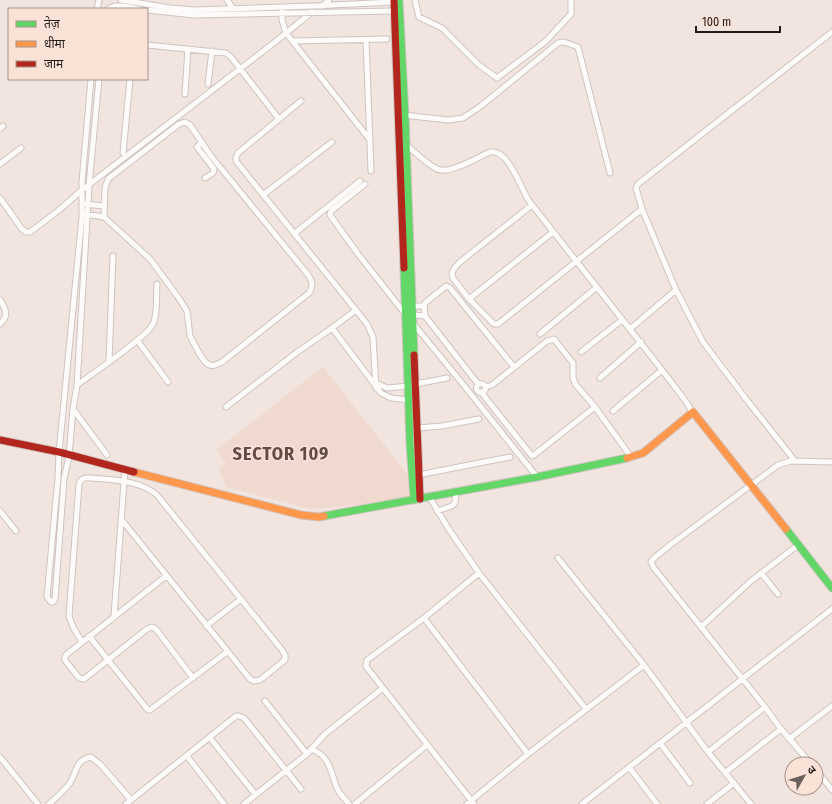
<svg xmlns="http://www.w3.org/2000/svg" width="832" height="804" font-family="'Fira Sans Condensed','Noto Sans Devanagari',sans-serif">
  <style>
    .built { fill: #f0d9cf }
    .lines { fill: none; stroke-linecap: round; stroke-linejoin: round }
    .street-casing { stroke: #cec4c0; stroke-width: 7 }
    .fast-casing { stroke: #cec4c0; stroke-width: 9 }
    .slow-casing { stroke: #cec4c0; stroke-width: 9 }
    .jam-casing { stroke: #cec4c0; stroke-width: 9 }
    .street { stroke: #fdfbfa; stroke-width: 5 }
    .fast { stroke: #63d668; stroke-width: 7 }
    .slow { stroke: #ff974d; stroke-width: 7 }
    .jam { stroke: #b3261e; stroke-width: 7 }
    .labels { text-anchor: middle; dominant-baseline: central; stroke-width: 3; stroke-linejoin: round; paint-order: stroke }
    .district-label { font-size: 18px; font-weight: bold; letter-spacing: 1px; fill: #604c43; stroke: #fae2d7 }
  </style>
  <rect width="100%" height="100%" fill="#f2e5df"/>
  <path class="built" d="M323 367 408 475 409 497 378 503 311 509 226 487 219 469 226 463 216 450Z"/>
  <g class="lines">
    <defs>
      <path id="street" d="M121 0 170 8 194 10 312 6 394 2
        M227 0 233 8
        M415 0 419 17 442 28 479 65 497 78 546 41 571 14V0
        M322 6 329 0
        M97 9 99 0
        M108 9C117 3 130 7 139 9
        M147 10 194 15 394 11
        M282 12V20L286 33 370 140
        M366 40 371 171
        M293 41 387 39
        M147 45 226 53 231 57 279 119 238 153 236 157V161L367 324 373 337 376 388
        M91 79 82 182V217L59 452 58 478 47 597 51 602H53L55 599 64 479 69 456 73 409 77 385 89 185 99 79
        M208 84 212 51
        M185 94 188 49
        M403 115 448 120 463 118 481 106 558 43 564 42 578 47 610 173
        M279 119 301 101
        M185 122 190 125 211 156 300 265C307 274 317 282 309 293L222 362C216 365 211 368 205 362L199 353 190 336 187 311 178 297 150 259 104 217 105 188 108 179 179 124Z
        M0 129 3 126
        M202 142 197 147 214 169 213 173 205 178
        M405 144C415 152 426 163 437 169 449 175 478 157 490 152 508 148 521 189 529 201L662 370 687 403 692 412
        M123 153 130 79
        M0 164 21 148
        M365 184 331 211 330 215 358 254 406 315
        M263 195 332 142
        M0 198 22 229 26 232H30L58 211 82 190 275 42 312 12
        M85 204 104 206
        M532 205 460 262C455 267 450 272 453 278L469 299 494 324H498L642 209
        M85 214 104 217
        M295 233 360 181
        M469 299 553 232
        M0 300C6 309 9 316 0 324
        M413 306H424
        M413 315 425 316
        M412 322 462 383 537 477
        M332 328 356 310
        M630 329 676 290
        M540 334 597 287
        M137 340 168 382
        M581 352 622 320
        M109 361 113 256
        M600 378 641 342
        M376 383 387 388 409 386
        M476.5 388a4.5 4.5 0 1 1 9 0a4.5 4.5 0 1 1-9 0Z
        M416 384 447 378
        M478 384 425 316 424 306 425 303 446 286 450 288 514 367
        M77 385C92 374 148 336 153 324 158 314 156 295 157 284
        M486 387 492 385 547 341 554 339 573 363V378L576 385 595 407 631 457
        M481 392 532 456 534 455 595 407
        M226 407 296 353 332 328 381 393 391 398 409 400
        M73 409 107 455
        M613 411 662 370
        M417 428 442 426 479 419
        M795 461 746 399 703 342 676 290 642 209 636 188 638 184 832 32
        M418 475 510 457
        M430 498 448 528 479 573
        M0 511 16 531
        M437 511 452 506 455 503 456 493
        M558 558 644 665 708 752 751 804
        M761 573 778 594
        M166 576 66 655 65 657V660L79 678 84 679 147 629 152 627 156 629 193 678
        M114 616 125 469
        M424 618 528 754
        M206 626 241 599
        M701 627 751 581 798 545
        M89 636 148 710H150L227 652
        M82 642 73 627 69 616 79 484C81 478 85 477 91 478 112 480 140 480 157 495L282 650 285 655V660L260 680 254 681 250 679 121 519
        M265 701 307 754
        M210 738 255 794
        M789 739 832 706
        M660 743 690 783
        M311 749C333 757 330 776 339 792 342 796 346 800 349 804
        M708 752 765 707
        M187 756 224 804
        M0 757 38 804
        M811 764 781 729 765 707 654 568 651 562 653 559 670 545 778 465 791 461 832 462
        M629 767 657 804
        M816 770 832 790
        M726 772 781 729
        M49 804C56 798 64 791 70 783 77 772 75 760 91 757L101 765 131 800
        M126 804 236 716H239L244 718 301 789
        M244 804 307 754 325 734 383 688
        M355 804 427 745
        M467 804 528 754 644 665
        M474 804 368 669 366 666 367 660 424 618 479 573 586 709
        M582 804 832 609
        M707 804 734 783"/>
      <path id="fast" d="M399 0 405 115 414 355
        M404 268 410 444 414 500
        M324 516 537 477 627 458
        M786 529 832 588"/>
      <path id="slow" d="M627 458 643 453 693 412 786 529
        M134 472 301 515 319 517 324 516"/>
      <path id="jam" d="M394 0 404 268
        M414 355 420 499
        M0 440 59 452 134 472"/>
    </defs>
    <use href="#street" class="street-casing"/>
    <use href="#fast" class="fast-casing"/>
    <use href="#slow" class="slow-casing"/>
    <use href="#jam" class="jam-casing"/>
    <use href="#street" class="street"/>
    <use href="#fast" class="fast"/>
    <use href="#slow" class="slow"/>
    <use href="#jam" class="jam"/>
  </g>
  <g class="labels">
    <g class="district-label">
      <text x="281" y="454">SECTOR 109</text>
    </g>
  </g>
  <rect x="8" y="8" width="140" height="72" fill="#fae2d7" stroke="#a4928a"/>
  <rect x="16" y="21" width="20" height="6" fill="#63d668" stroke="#a4928a"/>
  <text x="44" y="28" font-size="12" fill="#221a16">तेज़</text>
  <rect x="16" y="41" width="20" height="6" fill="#ff974d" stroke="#a4928a"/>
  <text x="44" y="48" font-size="12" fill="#221a16">धीमा</text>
  <rect x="16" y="61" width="20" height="6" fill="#b3261e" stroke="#a4928a"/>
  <text x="44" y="68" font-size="12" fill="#221a16">जाम</text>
  <g transform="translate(804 776) rotate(51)"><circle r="19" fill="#fae2d7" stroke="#a4928a"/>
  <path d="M0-3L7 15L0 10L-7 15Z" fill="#6b615c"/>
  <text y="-6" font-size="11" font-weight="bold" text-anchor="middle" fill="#221a16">उ</text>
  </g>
  <path d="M696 26v6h84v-6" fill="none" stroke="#221a16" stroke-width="2"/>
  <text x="702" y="26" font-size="12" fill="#221a16" stroke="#fae2d7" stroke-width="3" paint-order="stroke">100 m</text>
</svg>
